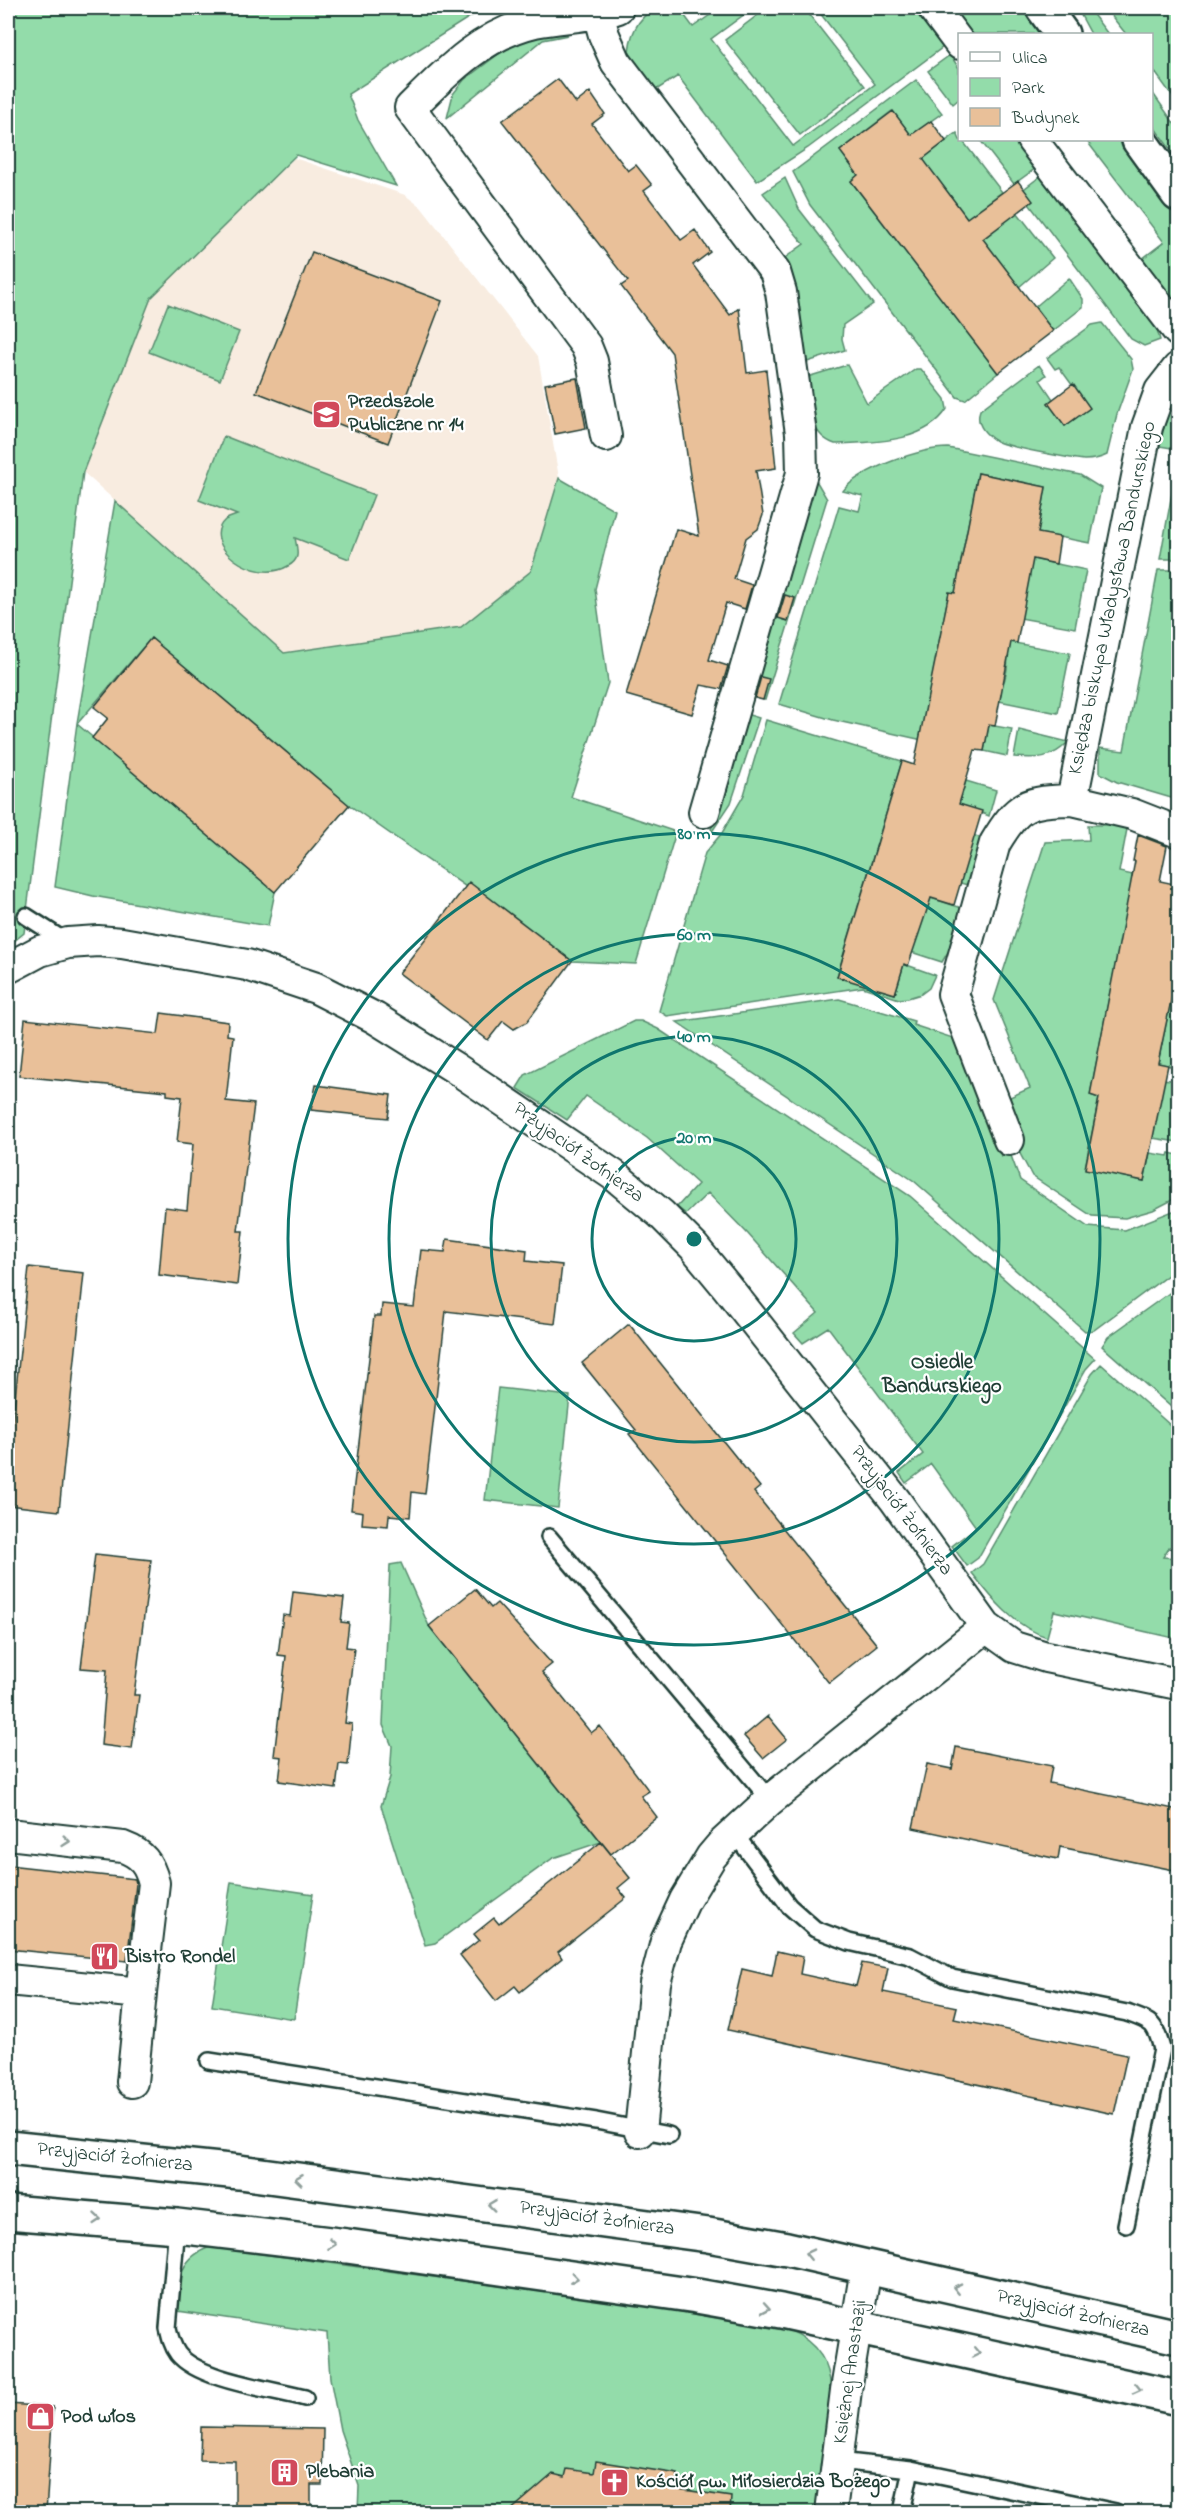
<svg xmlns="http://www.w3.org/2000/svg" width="1186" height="2520" font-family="'Indie Flower',sans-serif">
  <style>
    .built { fill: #f8ece0 }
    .green { fill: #93dcaa; stroke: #598c6f; stroke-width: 1.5 }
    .building { fill: #e9c099; stroke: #1f3d34; stroke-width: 1.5 }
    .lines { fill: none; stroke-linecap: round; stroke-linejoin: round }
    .lane-casing { stroke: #1f3d34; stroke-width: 20 }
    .street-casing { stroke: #1f3d34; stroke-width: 34 }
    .secondary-casing { stroke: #1f3d34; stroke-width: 38 }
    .lane { stroke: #fff; stroke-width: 15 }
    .street { stroke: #fff; stroke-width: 30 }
    .secondary { stroke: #fff; stroke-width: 33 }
    .oneway { stroke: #8f9e9a }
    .ring { fill: none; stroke: #0f766e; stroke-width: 3 }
    .labels { text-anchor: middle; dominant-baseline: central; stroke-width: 4.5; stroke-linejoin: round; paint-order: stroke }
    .poi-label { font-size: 20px; font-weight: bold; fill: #1f3d34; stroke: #fff; text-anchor: start }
    .street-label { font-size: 20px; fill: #1f3d34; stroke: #fff }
    .neighbourhood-label { font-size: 21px; font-weight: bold; fill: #1f3d34; stroke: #fff }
    .centre { fill: #0f766e; stroke: #fff; stroke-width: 3 }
    .ring-label { font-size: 18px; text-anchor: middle; font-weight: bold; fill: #0f766e; stroke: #fff; stroke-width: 4.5; stroke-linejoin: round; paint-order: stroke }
  </style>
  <rect width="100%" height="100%" fill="#fff"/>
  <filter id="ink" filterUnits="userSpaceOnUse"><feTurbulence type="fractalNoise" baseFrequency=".0167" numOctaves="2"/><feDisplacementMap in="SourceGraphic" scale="12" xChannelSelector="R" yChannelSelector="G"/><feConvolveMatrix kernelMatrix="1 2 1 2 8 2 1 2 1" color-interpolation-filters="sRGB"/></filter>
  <g filter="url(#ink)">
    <path class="built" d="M294 158 405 195 421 207 538 356 559 478 531 572 461 627 284 653 83 472 151 297Z"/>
    <path class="green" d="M8 8H484L348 94 358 120 396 186 296 155 151 298 83 472 24 933 8 946Z
      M656 8H679L693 27 720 8H753L711 39 793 146 875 84 816 8H913L943 47 808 148 757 181 678 76 653 92 629 60C628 38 637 17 656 8Z
      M767 8H804L865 86 800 135 725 40Z
      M951 8H1029L1049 34H971Z
      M1077 8H1088L1108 34H1091Z
      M1105 8H1178V104L1152 68V34H1126Z
      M556 32 568 35 543 40 447 118 453 94 464 80 517 40Z
      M950 55 959 68V99L953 104 928 71Z
      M916 80 942 113 911 135 892 111 840 151 858 175 851 181 998 373 965 400 957 397 810 205 793 172Z
      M1152 92 1178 129V160L1152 124Z
      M957 133 960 140H962L1002 192 967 218 922 158Z
      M980 140H1014L1036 168 1014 184Z
      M1086 140H1125L1178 212V305L1142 259 1164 242Z
      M1042 175 1157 329 1160 340 1144 346 1131 339 1020 192Z
      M785 178 799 209 873 304 843 325 842 339 845 350 804 363 782 260 804 244 763 193Z
      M1017 212 1053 258 1019 287 983 239Z
      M1069 278 1083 299V307L1053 331 1035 307Z
      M168 304 239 332 220 380 149 352Z
      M1102 323 1131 359 1133 369 1117 414 1107 455C1099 459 1092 460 1084 460 1069 458 1007 447 996 441 985 434 975 424 980 410L1039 365 1046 375 1040 380 1053 399 1048 403 1065 426 1089 408 1059 367 1055 369 1047 358 1092 325Z
      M847 365 867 403 916 369H921L945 399 947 409C925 444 871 442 835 444 807 435 810 402 807 377Z
      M1169 409 1178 422V449L1159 446Z
      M224 436 374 495 349 559 295 538C296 543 298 550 297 556 296 561 292 564 288 566 255 586 199 544 225 520 228 518 234 516 237 515L199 500Z
      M948 448 1080 475 1101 488 1090 543 1038 533 1046 487 978 473 955 593 949 592 923 724 927 741 833 720 779 704 839 506 859 511 863 496 843 491C859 469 922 448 948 448Z
      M1178 460V559H1160Z
      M814 477 827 499 765 700 751 696Z
      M559 478 615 510 595 589 608 683 571 797 676 832 636 964 572 961 349 805 151 638 77 724 275 892 268 926 93 896 55 887 77 723 115 501 284 653 461 627 531 571Z
      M1033 559 1086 570 1075 628 1009 616Z
      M1158 570H1178V800L1117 782 1100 773V748L1124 751Z
      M1004 641 1070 653 1058 713 994 700C1006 685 1012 660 1004 641Z
      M746 714 759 718 731 803 709 836Z
      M766 720 902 761 837 976 895 994 904 964 935 975 929 988 921 994 908 998 899 999 863 987 667 1016 659 1011 705 853 722 833 744 795Z
      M989 725 1012 729 1007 756 984 751Z
      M1019 730 1068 742C1053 759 1035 759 1014 757Z
      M966 781 996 790 989 816 959 804Z
      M1088 825H1112L1127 829 1119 872 1133 875 1090 1095 1099 1098 1085 1168 1144 1181 1150 1153 1168 1156 1169 1153 1178 1155V1197L1153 1210 1125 1218 1092 1216 1032 1176 1018 1150 1008 1098 1030 1088 994 1000 1045 842 1089 840Z
      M952 829 982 838 968 885 960 883Z
      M931 898 962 908 951 947 942 962 908 951Z
      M839 999 914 1021 913 1025 956 1039 1001 1156 1010 1153 1020 1180 1088 1227 1125 1230 1178 1209V1258L1176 1269 1094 1330 1085 1331 914 1181 677 1022Z
      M1170 1004 1178 1005V1068L1158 1063Z
      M634 1021H641L658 1029 910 1196 1095 1359 1086 1369 978 1558 967 1566 952 1546 976 1527 931 1464 906 1483 899 1473 923 1454 828 1327 803 1343 794 1333 818 1313 748 1234 708 1193 686 1214 677 1207 698 1184 647 1138 586 1096 567 1120 517 1088 525 1075Z
      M1155 1078 1178 1081V1142L1153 1138Z
      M1172 1291 1178 1327V1413L1102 1346 1108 1337Z
      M1101 1364 1178 1432V1547H1169L1163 1557 1178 1558V1639L1054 1611 1047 1637C1015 1627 992 1599 972 1573L983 1564 1092 1374Z
      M498 1388 570 1396 558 1508 485 1500Z
      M401 1563 429 1626 601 1842 553 1858 435 1943 425 1945 381 1806 390 1777 392 1746 383 1725 390 1565Z
      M231 1882 313 1894 294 2019 212 2006Z
      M210 2247 641 2305 789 2330C817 2342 833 2365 830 2396L846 2397 831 2512H358L359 2486 340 2430 330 2378 327 2333 178 2311C180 2280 177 2259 210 2247Z"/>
    <path class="building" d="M558 79 576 103 590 92 605 114 592 124 628 171 636 165 652 185 644 191 681 240 695 230 710 252 693 265 730 315 739 308 747 373 766 370 776 468 756 471 763 515 758 529 746 538 734 579 752 585 745 609 726 603 709 660 728 666 721 689 701 685 692 714 626 695 676 529 699 536 672 353 621 286 628 281 502 121Z
      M893 111 911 135 931 121 946 141 923 159 967 218 1018 181 1033 201 983 239 1053 331 998 373 851 181 858 175 840 151Z
      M312 252 442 301 388 443 256 392Z
      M577 378 586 428 555 434 545 384Z
      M1073 384 1090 408 1065 426 1048 403Z
      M978 473 1046 487 1038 533 1060 537 1056 564 1033 559 1017 643 1011 642 995 726 989 725 984 751 975 750 959 804 982 811 954 905 931 898 908 966 904 964 895 994 837 977 902 761 914 765 949 592 955 593Z
      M785 595 795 598 788 621 778 618Z
      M151 638 349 805 275 892 92 738 108 718 94 707Z
      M761 677 769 679 763 700 755 698Z
      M1138 835 1167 846 1160 881 1179 885V962L1158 1063 1168 1065 1144 1181 1085 1169 1099 1098 1090 1095 1135 861H1133Z
      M469 882 572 961 527 1022 514 1029 503 1021 488 1040 399 973Z
      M161 1013 228 1022 227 1035 233 1036 226 1101 254 1104 238 1231H243L237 1285 159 1275 165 1207 187 1210 193 1144 177 1142 182 1097 167 1095V1091L19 1076 25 1019 158 1034Z
      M316 1085 391 1095 388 1118 311 1110Z
      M447 1239 527 1250 526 1261 562 1265 555 1324 446 1311 425 1494 412 1492 410 1517 389 1515 388 1526 362 1524 363 1512 351 1510 374 1316H381L382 1304 414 1307 421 1250 445 1252Z
      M29 1267 84 1273 59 1511 8 1505V1463Z
      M629 1324 760 1487 754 1492 877 1645 829 1683 629 1434 636 1430 582 1363Z
      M95 1554 151 1560 134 1695H139L132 1749 101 1745 107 1670 81 1668Z
      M475 1589 491 1608 497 1603 552 1664 542 1672 591 1733 600 1726 649 1791 641 1796 657 1817 611 1854 429 1626Z
      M293 1592 344 1598 341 1622 349 1623 346 1647 354 1648 345 1723 352 1724 348 1765 339 1764 336 1789 279 1781 282 1757 274 1756 286 1656 278 1655 283 1615 290 1616Z
      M768 1716 787 1739 763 1758 744 1736Z
      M956 1747 1052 1766 1049 1783 1179 1810V1871L1060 1847 1058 1859 913 1828 927 1764 952 1769Z
      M601 1842 630 1878 618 1888 626 1898 558 1952 562 1958 520 1992 515 1986 496 2001 460 1955 479 1940 474 1934 494 1918 499 1924Z
      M8 1865 135 1879 136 1884 127 1961 8 1949Z
      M777 1951 803 1957 800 1974 856 1986 862 1963 888 1968 883 1992 957 2007 954 2019 1127 2055 1114 2114 728 2030 742 1969 772 1976Z
      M8 2404 53 2407 46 2512H8Z
      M201 2427 323 2429 322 2485H311V2512H235V2461L200 2460Z
      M596 2461 678 2474V2489L731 2497 730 2512H509L553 2474 565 2477 567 2469 594 2473Z"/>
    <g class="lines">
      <defs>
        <path id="lane" d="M26 916 68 943
          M549 1537 770 1800
          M734 1833 789 1906 815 1929 849 1942 910 1956 952 1978 1127 2013C1152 2022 1155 2022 1162 2049L1126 2225
          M209 2061 596 2121 669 2135
          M177 2226 168 2328C170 2337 172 2346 178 2354 199 2380 271 2389 305 2398
          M838 2461 911 2469 1116 2512
          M902 2512 911 2469"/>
        <path id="street" d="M933 8 960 44
          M598 13 604 35 616 62 775 272 781 292 801 433 802 473 704 812
          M1032 140 1178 331
          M1178 368 1160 391 1147 427 1072 800 1132 814 1178 832
          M606 436 592 361 586 346 410 108C447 71 483 34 535 22 563 16 591 17 618 8
          M8 968 40 951 68 943 98 941 122 943 247 965 316 988 375 1018 455 1068 615 1176 661 1214 694 1247 727 1287 895 1500 986 1627 1014 1647 1046 1657 1178 1684
          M1009 1140 953 994 995 843C1018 804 1027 801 1072 800
          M8 1834 123 1847C142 1854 149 1863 154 1883L141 1993
          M8 1980 141 1993 132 2082
          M640 2132 655 1983 666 1941 685 1900 711 1857 722 1844 770 1800 986 1627
          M831 2512 846 2390 866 2268"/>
        <path id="secondary" d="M1043 8 1062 34
          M1139 140 1178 194
          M8 2148 239 2172 708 2235 787 2249 1178 2337
          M8 2212 177 2226 347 2246 697 2296 781 2311 1178 2398"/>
      </defs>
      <use href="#lane" class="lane-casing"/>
      <use href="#street" class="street-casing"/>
      <use href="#secondary" class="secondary-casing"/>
      <use href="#lane" class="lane"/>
      <use href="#street" class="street"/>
      <use href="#secondary" class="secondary"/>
    </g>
    <defs><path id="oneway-chevron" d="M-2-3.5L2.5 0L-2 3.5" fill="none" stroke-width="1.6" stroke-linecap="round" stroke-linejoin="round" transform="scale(1.5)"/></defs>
    <g class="oneway">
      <use href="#oneway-chevron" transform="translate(66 1841) rotate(6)"/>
      <use href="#oneway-chevron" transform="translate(299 2179) rotate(-173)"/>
      <use href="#oneway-chevron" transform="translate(492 2205) rotate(-173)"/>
      <use href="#oneway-chevron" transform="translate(97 2219) rotate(5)"/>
      <use href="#oneway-chevron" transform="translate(332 2244) rotate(7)"/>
      <use href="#oneway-chevron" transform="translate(809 2254) rotate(-167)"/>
      <use href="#oneway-chevron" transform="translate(574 2278) rotate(8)"/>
      <use href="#oneway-chevron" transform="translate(957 2288) rotate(-167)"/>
      <use href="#oneway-chevron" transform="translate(766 2308) rotate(10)"/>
      <use href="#oneway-chevron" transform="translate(976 2353) rotate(12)"/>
      <use href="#oneway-chevron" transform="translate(1137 2389) rotate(13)"/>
    </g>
  </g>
  <g class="ring">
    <circle cx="694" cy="1239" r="102"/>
    <circle cx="694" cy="1239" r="203"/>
    <circle cx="694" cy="1239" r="305"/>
    <circle cx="694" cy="1239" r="406"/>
  </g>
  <defs>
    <symbol id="school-square" viewBox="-11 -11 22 22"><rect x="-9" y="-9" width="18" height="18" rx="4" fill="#d1495b" stroke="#fff"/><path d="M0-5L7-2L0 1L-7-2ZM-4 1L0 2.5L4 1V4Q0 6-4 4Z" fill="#fff"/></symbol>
    <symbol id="restaurant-square" viewBox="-11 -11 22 22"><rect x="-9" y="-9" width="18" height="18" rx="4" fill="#d1495b" stroke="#fff"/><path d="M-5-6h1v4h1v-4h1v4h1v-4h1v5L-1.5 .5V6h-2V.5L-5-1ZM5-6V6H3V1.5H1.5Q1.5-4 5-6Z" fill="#fff"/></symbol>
    <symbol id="shop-square" viewBox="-11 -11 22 22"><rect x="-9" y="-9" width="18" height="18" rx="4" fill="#d1495b" stroke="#fff"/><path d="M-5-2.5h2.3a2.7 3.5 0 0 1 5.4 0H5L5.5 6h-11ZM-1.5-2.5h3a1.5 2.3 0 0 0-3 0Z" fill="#fff"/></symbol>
    <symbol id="building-square" viewBox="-11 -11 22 22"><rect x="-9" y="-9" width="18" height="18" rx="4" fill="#d1495b" stroke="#fff"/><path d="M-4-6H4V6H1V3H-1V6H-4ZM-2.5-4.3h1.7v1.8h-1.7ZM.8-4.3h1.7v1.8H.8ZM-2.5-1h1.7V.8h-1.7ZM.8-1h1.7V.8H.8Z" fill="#fff"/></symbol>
    <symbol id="church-square" viewBox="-11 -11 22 22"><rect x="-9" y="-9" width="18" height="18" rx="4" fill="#d1495b" stroke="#fff"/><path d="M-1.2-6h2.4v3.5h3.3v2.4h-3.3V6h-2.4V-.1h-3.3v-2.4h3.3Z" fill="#fff"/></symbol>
  </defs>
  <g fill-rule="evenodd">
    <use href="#school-square" x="310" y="398" width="33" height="33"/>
    <use href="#restaurant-square" x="88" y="1940" width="33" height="33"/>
    <use href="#shop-square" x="24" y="2400" width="33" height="33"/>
    <use href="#building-square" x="268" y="2456" width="33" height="33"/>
    <use href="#church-square" x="598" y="2466" width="33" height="33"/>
  </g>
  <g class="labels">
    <g class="poi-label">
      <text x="348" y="402">Przedszole<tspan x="348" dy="23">Publiczne nr 14</tspan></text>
      <text x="125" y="1957">Bistro Rondel</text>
      <text x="61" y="2417">Pod włos</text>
      <text x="306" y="2472">Plebania</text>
      <text x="636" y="2482">Kościół pw. Miłosierdzia Bożego</text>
    </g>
    <g class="street-label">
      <text transform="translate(1113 598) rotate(-78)">Księdza biskupa Władysława Bandurskiego</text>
      <text transform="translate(578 1153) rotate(36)">Przyjaciół Żołnierza</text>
      <text transform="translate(901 1511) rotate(53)">Przyjaciół Żołnierza</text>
      <text transform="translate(115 2158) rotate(6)">Przyjaciół Żołnierza</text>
      <text transform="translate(597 2219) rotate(8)">Przyjaciół Żołnierza</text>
      <text transform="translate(1073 2314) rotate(13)">Przyjaciół Żołnierza</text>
      <text transform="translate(851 2372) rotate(-82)">Księżnej Anastazji</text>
    </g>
    <g class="neighbourhood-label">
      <text x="942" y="1363">Osiedle<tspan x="942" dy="24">Bandurskiego</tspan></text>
    </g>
  </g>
  <circle cx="694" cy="1239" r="9" class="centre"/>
  <g class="ring-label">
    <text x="694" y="839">80 m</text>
    <text x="694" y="940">60 m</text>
    <text x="694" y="1042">40 m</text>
    <text x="694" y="1143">20 m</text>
  </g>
  <rect width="1186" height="2520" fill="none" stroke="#fff" stroke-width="30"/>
  <rect x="15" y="15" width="1156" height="2490" fill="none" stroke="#1f3d34" stroke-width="2" filter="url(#ink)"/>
  <rect x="958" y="33" width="195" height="108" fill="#ffffff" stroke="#a5b1ae" stroke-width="1.5"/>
  <rect x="970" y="52" width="30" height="9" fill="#ffffff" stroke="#a5b1ae" stroke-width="1.5"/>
  <text x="1012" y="63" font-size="18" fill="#1f3d34">Ulica</text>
  <rect x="970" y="78" width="30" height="18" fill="#93dcaa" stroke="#a5b1ae" stroke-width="1.5"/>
  <text x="1012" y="93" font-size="18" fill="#1f3d34">Park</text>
  <rect x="970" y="108" width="30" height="18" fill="#e9c099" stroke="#a5b1ae" stroke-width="1.5"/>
  <text x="1012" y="123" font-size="18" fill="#1f3d34">Budynek</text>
</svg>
